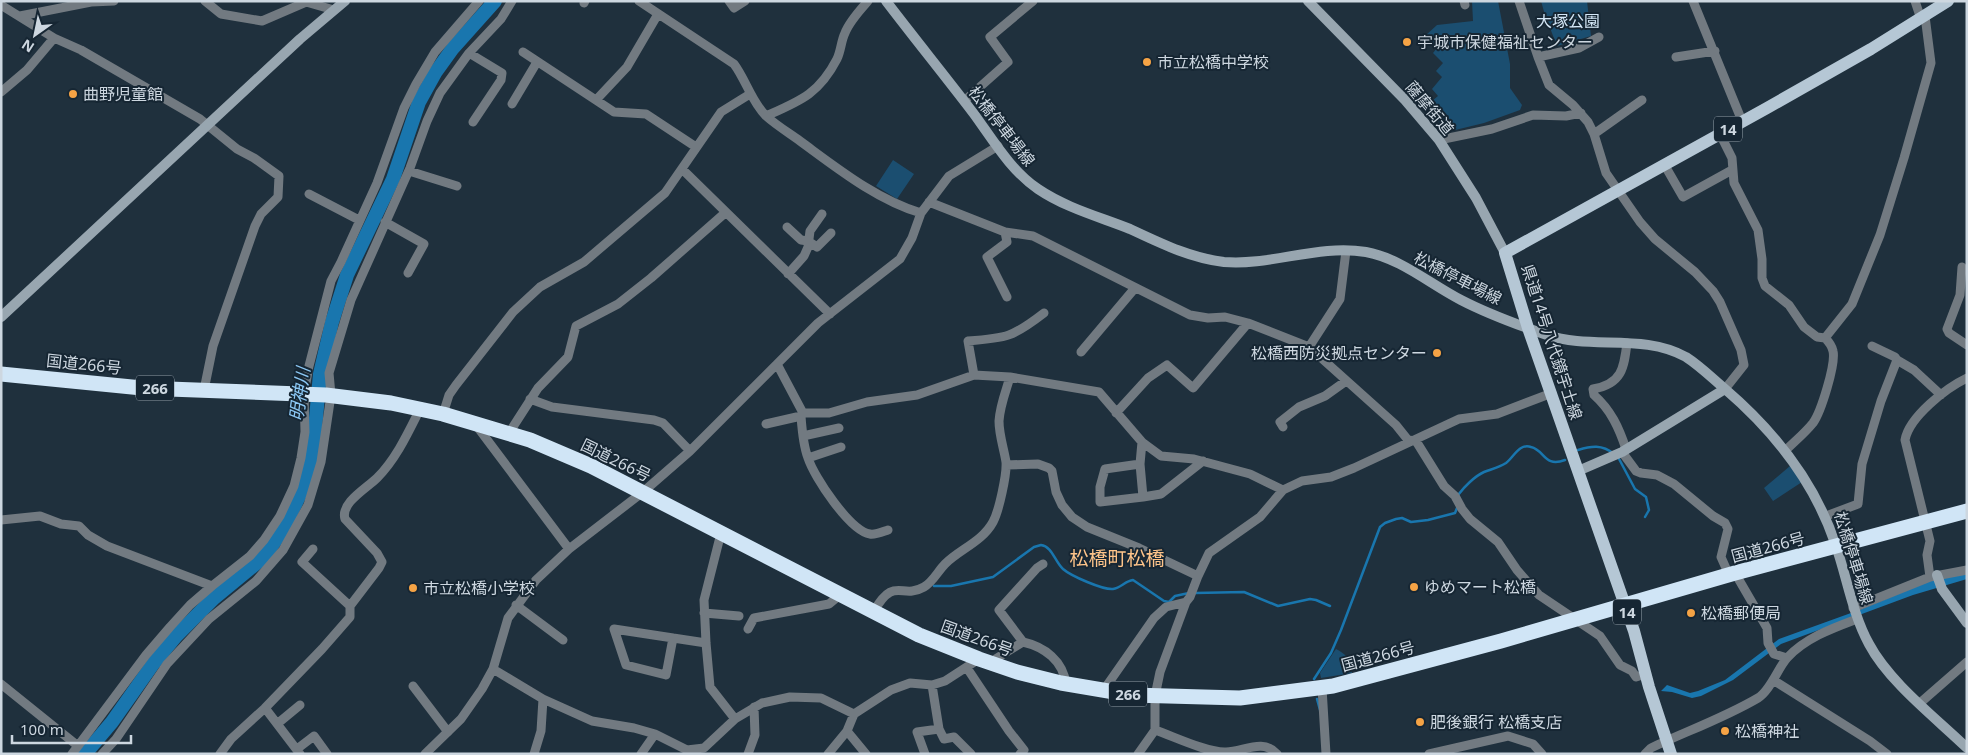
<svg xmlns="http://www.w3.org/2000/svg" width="1968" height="755" font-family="'Noto Sans','Noto Sans JP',sans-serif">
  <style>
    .green { fill: #1b4e70 }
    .water { fill: #1976ae }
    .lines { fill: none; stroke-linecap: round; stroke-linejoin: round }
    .stream { stroke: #1976ae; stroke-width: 2.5 }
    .river { stroke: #1976ae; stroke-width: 14 }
    .street { stroke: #727a81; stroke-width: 9 }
    .secondary { stroke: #98a6b0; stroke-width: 10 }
    .primary { stroke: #b5c7d5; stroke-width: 12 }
    .highway { stroke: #d0e5f6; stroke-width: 15 }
    .poi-dot { fill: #f5a345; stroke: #162633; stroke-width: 2 }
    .labels { text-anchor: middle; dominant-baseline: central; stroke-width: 4; stroke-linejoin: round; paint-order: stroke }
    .shield { fill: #162633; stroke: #96a2ac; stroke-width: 1 }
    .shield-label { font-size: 15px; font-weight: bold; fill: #cdd7e0 }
    .park-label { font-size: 16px; fill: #d4e7f7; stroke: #162633 }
    .poi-label { font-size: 16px; fill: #cdd7e0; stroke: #162633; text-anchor: start }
    .street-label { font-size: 16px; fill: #cdd7e0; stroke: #162633 }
    .water-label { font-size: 18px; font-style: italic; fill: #8cc8f5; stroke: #162633 }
    .quarter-label { font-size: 19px; fill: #fec48a; stroke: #162633 }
  </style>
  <rect width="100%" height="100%" fill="#1f303d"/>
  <path class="green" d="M1472 1H1498L1510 64V88L1522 105 1520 110 1484 123 1447 132 1426 106 1438 96 1432 89 1442 77 1436 71 1443 63 1433 53 1437 48 1425 36 1437 25 1473 21Z
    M1541 1H1587L1591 36 1557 46 1545 15Z
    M893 160 914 174 897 199 876 186Z
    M1790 466 1802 482 1773 501 1764 488Z
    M1336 649C1344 653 1349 658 1354 666L1351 667 1352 673 1321 678 1320 673Z"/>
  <path class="water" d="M1967 574V579L1913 595 1781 644 1733 680 1701 696 1692 698 1672 692 1661 691 1667 685 1690 693 1698 691 1725 680 1779 639 1862 609 1934 579Z"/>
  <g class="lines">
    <path class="stream" d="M1578 450C1591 446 1602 444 1614 454
      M1618 457 1635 489 1646 497 1649 510 1645 517
      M1458 495C1464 487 1475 476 1484 472 1492 469 1500 467 1506 463 1514 457 1519 443 1531 447 1545 450 1544 468 1565 460
      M934 586H951L993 577 1034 547 1041 545C1052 546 1055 562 1063 569 1071 576 1103 590 1113 589 1121 588 1125 581 1133 580L1164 601 1169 602 1175 596 1189 593
      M1195 593 1244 592 1278 606 1310 599 1316 600 1330 606
      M1314 679 1331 653 1341 630 1380 527 1385 523 1396 519 1402 518 1411 522 1428 520 1455 513 1457 508
      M1317 699 1320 710"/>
    <path class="river" d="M85 754 112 722 153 664 176 636 214 598 264 557 284 528 302 490 309 469 314 440 320 374 332 322 347 275 393 179 419 102 435 73 453 48 495 1"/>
    <path class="street" d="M205 1 221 14 262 21 306 2 334 10
      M639 1 734 64C746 80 751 101 766 116 776 125 789 133 800 141 837 168 877 200 921 213
      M729 1 734 8 745 1
      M1464 1 1465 5
      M1519 1 1538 57 1549 85 1573 105 1588 122 1594 134 1606 173 1640 222 1655 239 1695 272 1713 291 1720 302 1741 350 1744 365 1725 389
      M1693 1 1742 121
      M1915 1 1921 19
      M584 3 585 1
      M1 5 54 38 81 50 200 119 237 149 254 158 279 176 278 197 261 214 255 226 213 346 204 390
      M20 16 91 2 114 1
      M523 52 614 112 646 114 696 147
      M469 53 502 73 501 80 473 122
      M1538 57 1579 48 1599 37
      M1676 57 1715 51
      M1 92 27 70 54 38
      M596 100 627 67 658 14
      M964 101 1008 62 990 37 1033 1
      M512 104 537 62
      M766 116C800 101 819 94 837 59 841 51 841 41 845 33 849 22 860 10 868 1
      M1594 134 1642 100
      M1720 134 1732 158 1734 183 1758 230 1762 259V278L1765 286 1789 305 1804 327 1817 337 1825 338C1829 342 1832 346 1833 351 1836 364 1821 412 1813 423 1805 433 1794 442 1785 451
      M1439 140 1492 129 1533 115 1566 116 1581 113
      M1664 164 1683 197 1732 170
      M682 169 830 314
      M409 171 457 186
      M309 194 359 220
      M929 202 1005 232 1033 236 1190 315 1208 318 1225 317 1248 323 1309 347 1396 425 1408 440 1416 441 1444 486 1455 496 1462 509 1470 519 1498 542 1517 570 1539 595 1600 636 1620 665 1632 671 1636 677 1646 674
      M385 222 424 244 408 273
      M787 227 801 240 808 241 817 247 831 233
      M1005 232 1007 242 987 257 1007 297
      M1962 267 1960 295 1947 329 1949 333 1967 345
      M788 274 804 256 808 247 810 231 822 214
      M1825 338 1852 304 1880 235 1904 158 1931 63 1925 16
      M1309 347 1340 299 1346 251
      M1081 352 1135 288
      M1897 360 1914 370 1941 395
      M777 364 803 413H829L867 402 917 395 974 375 1010 377 1099 392 1142 442 1161 456 1194 459 1250 474 1283 490
      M974 375 968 341C1007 338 1013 337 1044 313
      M530 399 552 407 654 420 663 423 690 451
      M1116 413 1148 378 1167 365 1193 388 1248 323
      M443 414 449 395 456 385 513 312 540 287 584 262 665 193 721 112 750 94
      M801 416C802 430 803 445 808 458 814 477 850 531 870 534 875 535 882 532 888 530
      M766 424 801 416 803 413
      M476 425 569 549
      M1283 427 1280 422 1299 407 1325 396 1346 381
      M509 433 538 388 568 357 576 326 618 304 651 278 725 213
      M803 436 839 428
      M1142 442 1140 464 1143 497 1161 494 1203 461
      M1626 449C1619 428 1611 410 1594 395L1593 389C1622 384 1624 368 1627 343
      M1622 452 1636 471 1641 473 1657 475 1674 484 1713 516 1725 523 1728 529 1721 557 1729 575
      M808 458 841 447
      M1140 464 1105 469 1100 487V502L1143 497
      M1006 465 1038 464 1049 468 1052 471 1056 492 1062 505 1072 517 1087 527 1139 548 1198 576
      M1826 516 1858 504 1862 464 1881 401 1897 360 1895 357 1872 346
      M1 520 40 516 61 524 79 526 88 535 107 546 212 586
      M721 533 704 600 706 643 710 687 735 719
      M1735 573 1767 628 1768 643 1774 654 1787 658
      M1930 577 1927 555 1930 541 1905 440C1909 417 1946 388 1967 378
      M516 605 563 640
      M350 606 379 568 382 562 377 553 345 519C340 503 367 488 377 478 396 459 408 433 420 409
      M1853 608 1930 577 1967 570
      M874 611C895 575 901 600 924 587 933 582 938 571 945 564 960 549 982 542 993 522 999 511 1007 474 1006 462 1004 449 999 435 999 421 1000 405 1006 391 1010 377
      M704 613 739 616
      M748 629 754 618 829 604 841 594
      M673 638 666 675 626 665 614 629 706 643
      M1023 642C1045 647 1063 661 1066 684
      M991 663 997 658 1023 642 999 610 1037 568 1043 564
      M967 668 1009 731 1024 750 1020 754
      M493 669 543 699 592 721 634 728 655 734 687 750 704 748 735 719 762 703 790 697 821 698 854 714 891 690 910 683 932 685 945 681 979 659
      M1773 680 1870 741 1887 754
      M1 684 78 746
      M413 686 448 732
      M1322 688 1326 754
      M1103 691 1154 618 1166 607 1186 602
      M1920 703 1967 662
      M265 708 322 649 350 617V606L302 562 313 549
      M277 724 300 705
      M939 729 944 739 954 737 971 754
      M1155 730C1173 736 1208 753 1226 752 1243 752 1263 738 1277 754
      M847 731 866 754
      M297 749 314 736 327 754
      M72 754 146 655 170 627 190 605 212 586 250 556 264 540 280 516 294 486 301 458 305 432 304 394 309 366 331 281 341 262 377 183 404 108 416 84 435 52 479 1
      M102 754 116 739 167 664 209 619 256 581 283 550 308 505 321 462 331 395 329 373 351 300 410 168 427 121 440 93 469 53 501 19 512 1
      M220 754 231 739 265 708 300 754
      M425 754 461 719 482 689 493 669 508 618 536 580 569 549 643 492 690 451 818 323 900 259 912 238 921 213 949 176 998 146
      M534 754 541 731 543 699
      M641 754 655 734
      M748 754 755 735 754 707
      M828 754 847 731 854 714
      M925 754 917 732 939 729 932 685
      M1138 754 1155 730V696L1160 672 1186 602 1190 597 1198 576 1209 553 1260 517 1283 490 1302 481 1331 477 1354 468 1459 419 1497 414 1552 393
      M1429 754 1508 736 1533 744 1542 754
      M1645 754 1651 748C1687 731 1724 718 1758 698 1770 691 1778 668 1787 658 1805 638 1833 628 1857 619"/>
    <path class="secondary" d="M886 1C915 39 945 76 974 114 993 140 1011 171 1038 189 1066 208 1100 217 1130 229 1160 243 1190 258 1224 262 1271 266 1318 244 1366 252 1400 258 1430 284 1461 300 1488 314 1518 325 1547 335 1591 350 1643 333 1686 357 1700 366 1712 378 1725 389 1774 431 1814 481 1835 543 1847 577 1852 613 1869 644 1889 682 1936 718 1967 748
      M1308 1 1405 100 1439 140 1476 198 1505 253
      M1 317 300 39 345 1
      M1578 471 1622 452 1725 389
      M1937 575 1942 589 1967 623"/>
    <path class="primary" d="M1671 754 1649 687 1634 631 1528 328 1505 253 1767 108 1871 49 1948 1"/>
    <path class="highway" d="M1 374 142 388 326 395 391 403 443 414 530 440 591 466 919 635 979 659 1017 672 1061 683 1132 695 1240 698 1333 686 1501 641 1735 573 1967 511"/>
  </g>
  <g class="poi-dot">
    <circle cx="1407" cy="42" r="5"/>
    <circle cx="1147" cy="62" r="5"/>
    <circle cx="73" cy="94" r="5"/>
    <circle cx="1437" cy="353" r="5"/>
    <circle cx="1414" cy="587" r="5"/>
    <circle cx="413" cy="588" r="5"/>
    <circle cx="1691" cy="613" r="5"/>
    <circle cx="1420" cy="722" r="5"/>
    <circle cx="1725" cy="731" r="5"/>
  </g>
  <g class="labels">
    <g class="shield">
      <rect x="1714" y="116.5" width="28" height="25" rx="4"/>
      <rect x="136" y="375.5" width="38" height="25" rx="4"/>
      <rect x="1613" y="599.5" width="28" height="25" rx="4"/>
      <rect x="1109" y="681.5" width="38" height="25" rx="4"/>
    </g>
    <g class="shield-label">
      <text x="1728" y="129">14</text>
      <text x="155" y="388">266</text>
      <text x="1627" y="612">14</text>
      <text x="1128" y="694">266</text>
    </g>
    <g class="park-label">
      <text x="1568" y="21">大塚公園</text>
    </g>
    <g class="poi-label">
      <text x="1417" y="42">宇城市保健福祉センター</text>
      <text x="1157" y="62">市立松橋中学校</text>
      <text x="83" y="94">曲野児童館</text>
      <text x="1427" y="353" text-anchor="end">松橋西防災拠点センター</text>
      <text x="1424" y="587">ゆめマート松橋</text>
      <text x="423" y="588">市立松橋小学校</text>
      <text x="1701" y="613">松橋郵便局</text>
      <text x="1430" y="722">肥後銀行 松橋支店</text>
      <text x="1735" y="731">松橋神社</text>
    </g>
    <g class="street-label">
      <text transform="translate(1430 108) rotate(50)">薩摩街道</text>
      <text transform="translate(1002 126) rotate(52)">松橋停車場線</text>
      <text transform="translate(1458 278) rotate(27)">松橋停車場線</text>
      <text transform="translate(1552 342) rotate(72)">県道14号八代鏡宇土線</text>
      <text transform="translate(84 364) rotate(6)">国道266号</text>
      <text transform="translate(616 460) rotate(26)">国道266号</text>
      <text transform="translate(1768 547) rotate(-15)">国道266号</text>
      <text transform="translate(1854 558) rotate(73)">松橋停車場線</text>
      <text transform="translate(977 638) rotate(20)">国道266号</text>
      <text transform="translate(1378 656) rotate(-15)">国道266号</text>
    </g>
    <g class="water-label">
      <text transform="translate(299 394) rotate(-82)">明神川</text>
    </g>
    <g class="quarter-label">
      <text x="1117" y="558">松橋町松橋</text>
    </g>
  </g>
  <rect width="1968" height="755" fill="none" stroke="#cdd7e0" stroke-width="5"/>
  <g transform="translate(35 35) rotate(213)" stroke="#162633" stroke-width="4" paint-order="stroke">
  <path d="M0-4L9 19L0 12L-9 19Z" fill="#cdd7e0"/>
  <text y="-8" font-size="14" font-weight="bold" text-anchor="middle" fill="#cdd7e0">N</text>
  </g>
  <path d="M12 735v8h119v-8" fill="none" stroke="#cdd7e0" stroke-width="2.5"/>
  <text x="20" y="735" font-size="15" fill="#cdd7e0" stroke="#162633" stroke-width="4" paint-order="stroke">100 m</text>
</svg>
